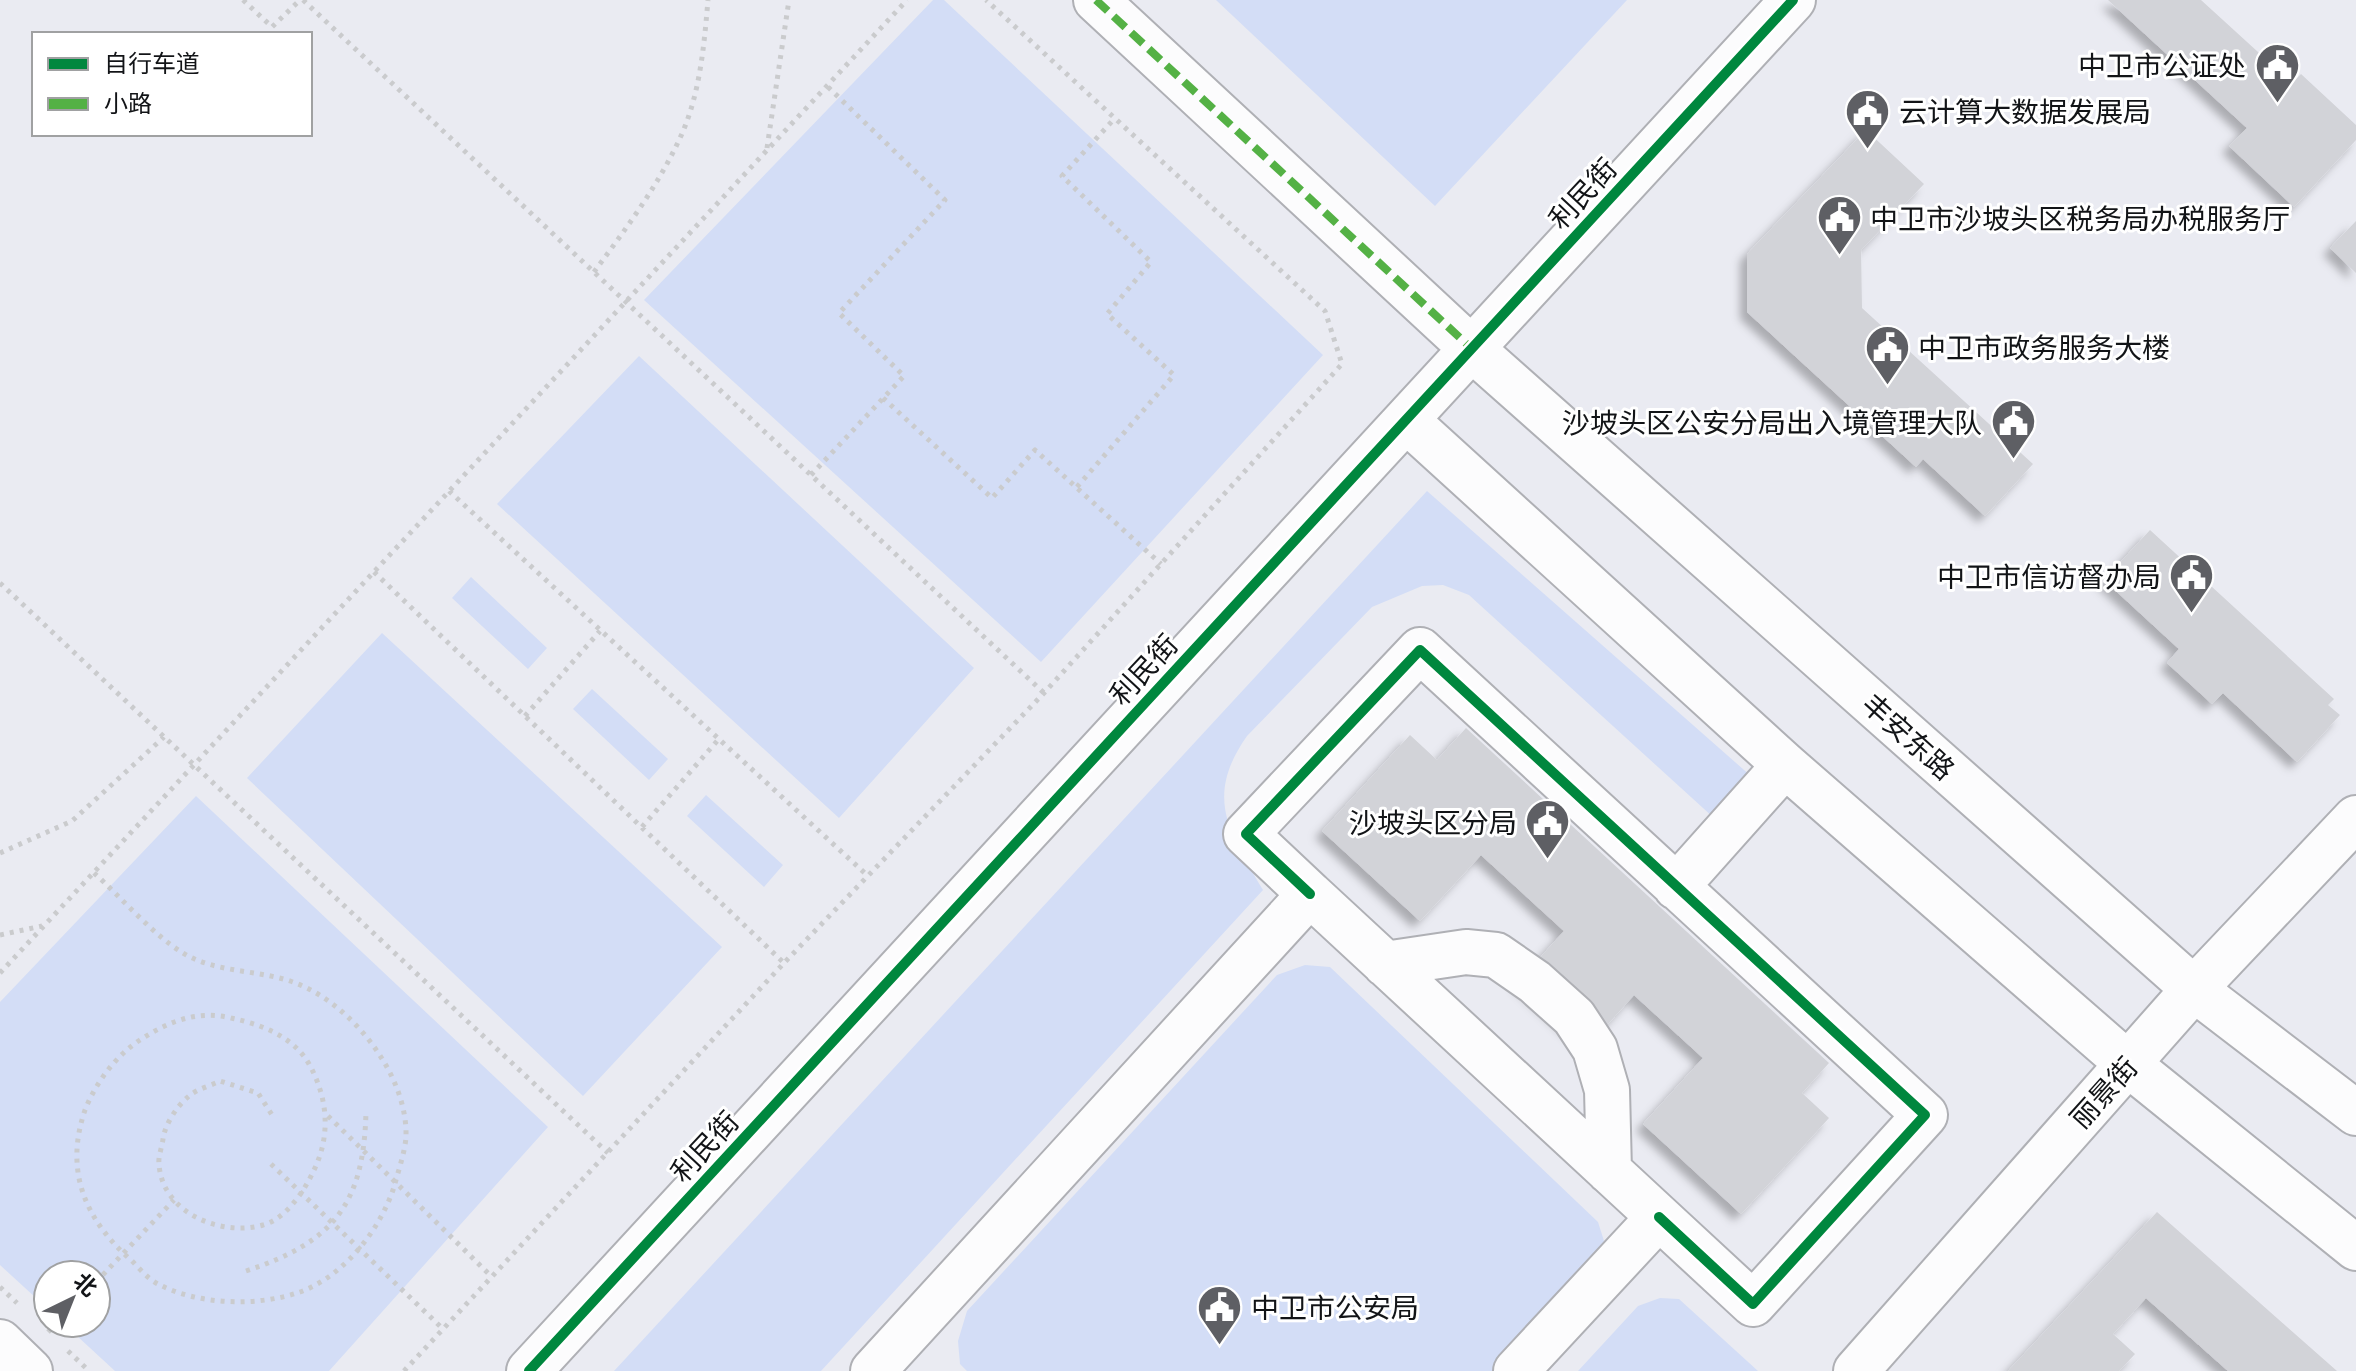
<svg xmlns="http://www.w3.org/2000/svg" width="2356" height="1371" font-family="'Exo 2','Noto Sans SC',sans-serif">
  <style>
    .green { fill: #d3ddf6 }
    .building { fill: #d2d3d8; filter: url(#shadow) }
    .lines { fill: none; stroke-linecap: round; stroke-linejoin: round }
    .minor-casing { stroke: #afb0b5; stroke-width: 48 }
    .path { stroke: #cacbcd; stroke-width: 5; stroke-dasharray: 4 6; stroke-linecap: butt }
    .minor { stroke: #fcfcfd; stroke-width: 44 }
    .quiet { stroke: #54b145; stroke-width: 8; stroke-dasharray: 16 8; stroke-linecap: butt }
    .cycleway-casing { stroke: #fff; stroke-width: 15 }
    .cycleway { stroke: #00873e; stroke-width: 10 }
    .labels { text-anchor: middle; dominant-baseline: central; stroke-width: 6; stroke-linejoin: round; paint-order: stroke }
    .poi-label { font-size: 28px; fill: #121417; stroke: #fff; text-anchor: end }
    .street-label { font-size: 28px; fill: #121417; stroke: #fff }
  </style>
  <defs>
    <filter id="shadow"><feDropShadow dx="-7" dy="7" stdDeviation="4" flood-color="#0004"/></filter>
  </defs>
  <rect width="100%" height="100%" fill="#eaebf2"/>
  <path class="green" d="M933 0H944L1323 355 1041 662 644 300Z
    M1216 0H1627L1435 206Z
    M639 356 974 668 839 818 497 504Z
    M1427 491 1752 777 1714 818 1469 595 1443 585 1422 586 1372 607 1247 736C1204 797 1229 833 1263 890L821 1371H614Z
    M471 577 547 648 528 669 452 598Z
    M382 633 722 947 583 1096 247 778Z
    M592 689 668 759 649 780 573 709Z
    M706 795 783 865 764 887 687 816Z
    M196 796 548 1127 329 1371H115L63 1323H96V1275H48V1309L0 1265V1002Z
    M1305 965 1330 967 1598 1222 1604 1241 1599 1262 1496 1371H967L960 1364 958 1341 967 1311 1277 975Z
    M1660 1298 1679 1299 1758 1371H1578L1638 1306Z"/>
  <path class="building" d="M2108 0H2201L2292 83 2301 74 2356 125V140L2294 207 2229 146 2247 128Z
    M1866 130 1924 184 1861 250 1862 308 2033 464 1985 516 1923 459 1916 467 1747 312V254Z
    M2356 221V273L2330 248Z
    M2150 530 2334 699 2328 705 2340 715 2297 762 2223 693 2212 704 2167 663 2179 649 2104 580Z
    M1466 728 1829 1063 1802 1093 1829 1118 1741 1214 1643 1124 1703 1058 1634 995 1589 1045 1519 981 1564 931 1481 855 1420 921 1322 831 1410 735 1437 760Z
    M2157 1212 2337 1371H2228L2146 1298 2113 1334 2135 1354 2119 1371H2008Z"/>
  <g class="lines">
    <defs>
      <path id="minor" d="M1096 0 1472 349 2194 989 2356 1113
        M1406 420 1785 765 2128 1064 2356 1248
        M1676 887 1785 765
        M1310 894 1246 834 1420 650 1925 1115 1753 1304 1659 1217
        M1385 964 1466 952 1496 955 1535 982 1574 1017 1595 1049 1607 1090 1609 1171
        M0 1342 30 1371
        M529 1371 1793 0
        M873 1371 1310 894 1659 1217 1516 1371
        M1856 1371 2194 989 2356 818"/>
    </defs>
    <use href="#minor" class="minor-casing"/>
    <path class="path" d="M243 0 272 27 300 0
      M303 0 1044 693
      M767 148 789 0
      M594 272C625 230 658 186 680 138 700 95 704 46 708 0
      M883 398 992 498 1035 450 1161 564
      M811 475 904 376 839 313 945 200 827 86
      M1077 487 1174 375 1107 314 1151 262 1062 176 1115 118
      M449 491 868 876
      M374 572 784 963
      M0 583 608 1153
      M525 716 600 631
      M642 827 718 740
      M0 853 72 821 164 737
      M94 873C121 897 153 935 183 953 217 974 262 969 298 984 353 1006 408 1076 406 1137 405 1152 398 1172 394 1187 380 1230 344 1276 300 1292 257 1307 198 1305 158 1284 148 1279 140 1269 132 1261 85 1220 64 1171 85 1110 96 1082 117 1054 143 1038 170 1021 198 1010 231 1018 260 1024 293 1036 309 1064 328 1098 331 1135 314 1170 305 1190 286 1219 263 1225 221 1237 162 1213 159 1164 158 1157 162 1147 163 1139 165 1124 177 1106 189 1096 197 1089 210 1086 220 1081L258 1093 274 1118
      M0 935 42 926
      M0 973 907 0
      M328 1116 492 1277
      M271 1164 443 1329
      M246 1271C334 1242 364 1204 366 1111
      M96 1282 174 1200
      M0 1287 17 1303
      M48 1332 57 1323
      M68 1351 89 1371
      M404 1371 784 963 1044 693 1342 364 1325 311 986 0"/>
    <use href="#minor" class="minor"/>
    <path class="quiet" d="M1096 0 1472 349"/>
    <defs>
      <path id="cycleway" d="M1310 894 1246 834 1420 650 1925 1115 1753 1304 1659 1217
        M529 1371 1793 0"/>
    </defs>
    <use href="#cycleway" class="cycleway-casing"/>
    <use href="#cycleway" class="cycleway"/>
  </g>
  <defs>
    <symbol id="civic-pin" viewBox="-11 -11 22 30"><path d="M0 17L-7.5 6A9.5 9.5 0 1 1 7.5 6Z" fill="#5e5f64" stroke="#fff"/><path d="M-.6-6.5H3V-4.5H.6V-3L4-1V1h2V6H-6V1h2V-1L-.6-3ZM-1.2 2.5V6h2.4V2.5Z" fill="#fff"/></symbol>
  </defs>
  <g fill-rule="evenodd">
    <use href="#civic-pin" x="2252" y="40" width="51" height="69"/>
    <use href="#civic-pin" x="1842" y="86" width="51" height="69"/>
    <use href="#civic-pin" x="1814" y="192" width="51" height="69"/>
    <use href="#civic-pin" x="1862" y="322" width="51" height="69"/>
    <use href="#civic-pin" x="1988" y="396" width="51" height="69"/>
    <use href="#civic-pin" x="2166" y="550" width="51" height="69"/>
    <use href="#civic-pin" x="1522" y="796" width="51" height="69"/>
    <use href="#civic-pin" x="1194" y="1282" width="51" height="69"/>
  </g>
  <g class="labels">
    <g class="poi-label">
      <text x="2246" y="65">中卫市公证处</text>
      <text x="1899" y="111" text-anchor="start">云计算大数据发展局</text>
      <text x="1870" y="218" text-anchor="start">中卫市沙坡头区税务局办税服务厅</text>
      <text x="1918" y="347" text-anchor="start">中卫市政务服务大楼</text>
      <text x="1982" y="422">沙坡头区公安分局出入境管理大队</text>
      <text x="2161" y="576">中卫市信访督办局</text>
      <text x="1517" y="822">沙坡头区分局</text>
      <text x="1251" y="1307" text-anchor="start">中卫市公安局</text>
    </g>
    <g class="street-label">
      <text transform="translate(1582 193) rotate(-47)">利民街</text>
      <text transform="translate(1143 669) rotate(-47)">利民街</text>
      <text transform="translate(1909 736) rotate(42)">丰安东路</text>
      <text transform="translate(2103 1092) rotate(-48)">丽景街</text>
      <text transform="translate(704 1146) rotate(-47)">利民街</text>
    </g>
  </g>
  <rect x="32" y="32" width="280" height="104" fill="#ffffff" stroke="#a0a1a2" stroke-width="2"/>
  <rect x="48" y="58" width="40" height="12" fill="#00873e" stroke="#a0a1a2" stroke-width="2"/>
  <text x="104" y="72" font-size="24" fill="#121417">自行车道</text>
  <rect x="48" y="98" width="40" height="12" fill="#54b145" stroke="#a0a1a2" stroke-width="2"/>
  <text x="104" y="112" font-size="24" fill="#121417">小路</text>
  <g transform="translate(72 1299) rotate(43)"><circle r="38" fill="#ffffff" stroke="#a0a1a2" stroke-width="2"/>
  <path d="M0-6L14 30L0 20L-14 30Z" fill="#5e5f64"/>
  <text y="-12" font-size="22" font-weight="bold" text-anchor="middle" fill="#121417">北</text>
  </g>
</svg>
